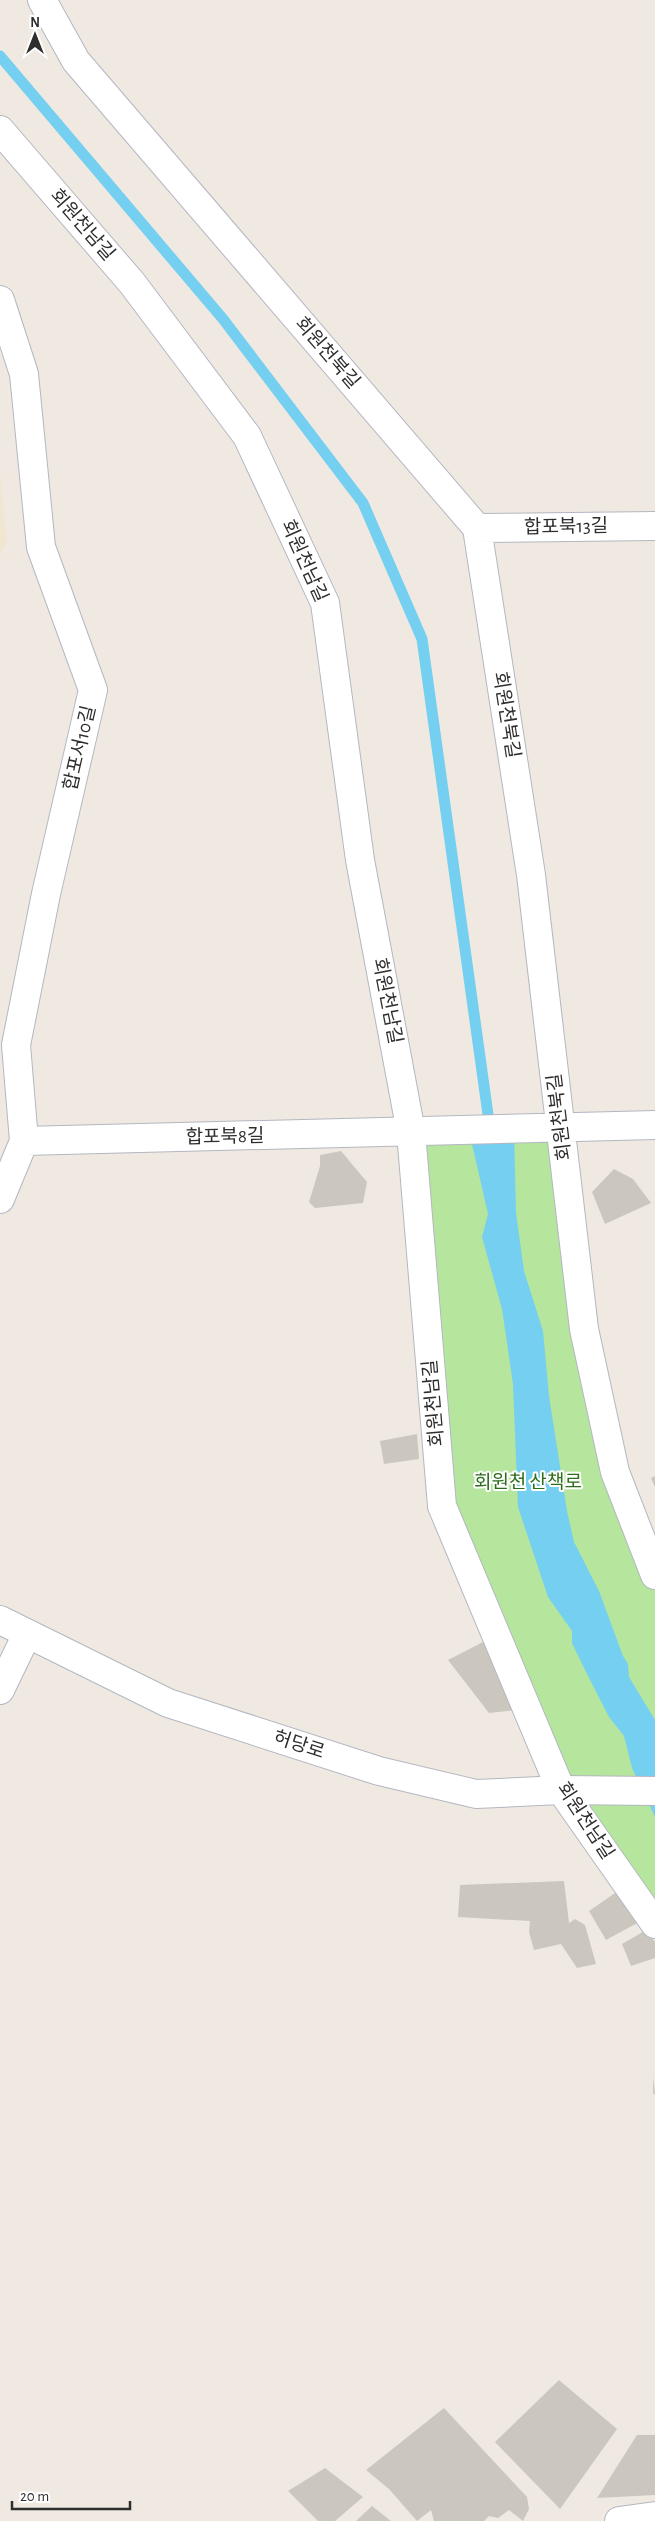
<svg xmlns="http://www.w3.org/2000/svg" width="655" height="2521" font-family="'Alegreya Sans','Noto Sans KR',sans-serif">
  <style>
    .education { fill: #f0e6d1 }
    .green { fill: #b6e59e }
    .water { fill: #75cff0 }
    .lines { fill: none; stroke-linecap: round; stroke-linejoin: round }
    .stream { stroke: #75cff0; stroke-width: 11 }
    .building { fill: #cbc7bf }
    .minor-casing { stroke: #b4b7c1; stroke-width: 30 }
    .secondary-casing { stroke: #b4b7c1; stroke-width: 30 }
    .minor { stroke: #fff; stroke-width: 28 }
    .secondary { stroke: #fff; stroke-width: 28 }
    .labels { text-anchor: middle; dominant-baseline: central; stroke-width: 4; stroke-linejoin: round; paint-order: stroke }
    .street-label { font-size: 19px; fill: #2e2e2e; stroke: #fff }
    .park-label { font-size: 19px; fill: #2c6e1b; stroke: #fff }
  </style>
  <rect width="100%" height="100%" fill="#efe9e1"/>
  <path class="education" d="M0 471 7 542 0 555Z"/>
  <path class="green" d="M562 1128 584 1329 655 1575V1924L561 1790 442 1506 411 1132Z"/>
  <path class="water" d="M514 1130 516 1213 524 1271 543 1331 549 1396 567 1511 574 1542 599 1591 623 1656 628 1664 629 1677 655 1720V1817L632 1768 624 1736 609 1717 586 1672 572 1643V1631L548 1597 518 1507 513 1384 502 1309 482 1237 488 1214 469 1131Z"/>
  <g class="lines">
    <path class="stream" d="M0 56 223 319 363 503 422 639 490 1129"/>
  </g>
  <path class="building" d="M341 1151 367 1182 363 1203 315 1208 309 1202 320 1166V1155Z
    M614 1169 633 1179 651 1203 605 1224 592 1192Z
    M417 1434 419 1459 384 1464 380 1441Z
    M655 1476V1487L651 1478Z
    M489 1639 517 1710 489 1713 448 1660Z
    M564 1881 569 1923 575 1919 585 1925 596 1964 577 1968 561 1944 534 1950 529 1932 530 1921 458 1917 460 1885Z
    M618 1891 641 1921 606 1940 589 1911Z
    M646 1930 655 1942V1958L631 1966 622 1944Z
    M653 2077 655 2094H653Z
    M559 2380 617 2429 560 2509 495 2442Z
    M444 2408 527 2497 529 2509 523 2521 509 2510 498 2518 489 2516 484 2521H434L431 2510 417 2521 389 2489 366 2470Z
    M637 2435H655V2495L597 2498Z
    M325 2468 363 2497 335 2521H318L288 2491Z
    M372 2506 391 2521H356Z"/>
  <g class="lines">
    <defs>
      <path id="minor" d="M42 0 76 61 477 528 531 875 584 1329 615 1472 655 1575
        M0 130 132 283 247 436 325 603 360 860 411 1132 442 1506 561 1790 655 1924
        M0 300 24 374 41 547 93 690 46 894 16 1045 24 1141 0 1199
        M477 528 655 526
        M24 1141 655 1125
        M0 1690 27 1634
        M619 2521 655 2516"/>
      <path id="secondary" d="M0 1620 168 1703 379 1771 476 1794 561 1790 655 1791"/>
    </defs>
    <use href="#minor" class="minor-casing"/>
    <use href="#secondary" class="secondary-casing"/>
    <use href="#minor" class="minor"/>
    <use href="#secondary" class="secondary"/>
  </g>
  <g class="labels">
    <g class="street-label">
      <text transform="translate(82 225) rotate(49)">회원천남길</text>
      <text transform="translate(327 353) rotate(49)">회원천북길</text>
      <text transform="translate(566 527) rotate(-1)">합포북13길</text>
      <text transform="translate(304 561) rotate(66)">회원천남길</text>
      <text transform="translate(506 715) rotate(81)">회원천북길</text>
      <text transform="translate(80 748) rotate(-77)">합포서10길</text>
      <text transform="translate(387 1001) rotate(79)">회원천남길</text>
      <text transform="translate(560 1117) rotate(-97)">회원천북길</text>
      <text transform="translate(225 1137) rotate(-1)">합포북8길</text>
      <text transform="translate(434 1403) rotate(-95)">회원천남길</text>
      <text transform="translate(299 1745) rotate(18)">허당로</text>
      <text transform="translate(585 1821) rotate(57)">회원천남길</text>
    </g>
    <g class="park-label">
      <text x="528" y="1482">회원천 산책로</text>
    </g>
  </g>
  <g transform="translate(35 35)" stroke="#ffffff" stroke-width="4" paint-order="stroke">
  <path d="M0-4L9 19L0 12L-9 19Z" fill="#2e2e2e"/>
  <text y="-8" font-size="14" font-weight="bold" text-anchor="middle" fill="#2e2e2e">N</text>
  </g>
  <path d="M12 2501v8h118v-8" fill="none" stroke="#2e2e2e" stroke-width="2.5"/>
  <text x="20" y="2501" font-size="15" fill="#2e2e2e" stroke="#ffffff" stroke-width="4" paint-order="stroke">20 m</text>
</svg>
